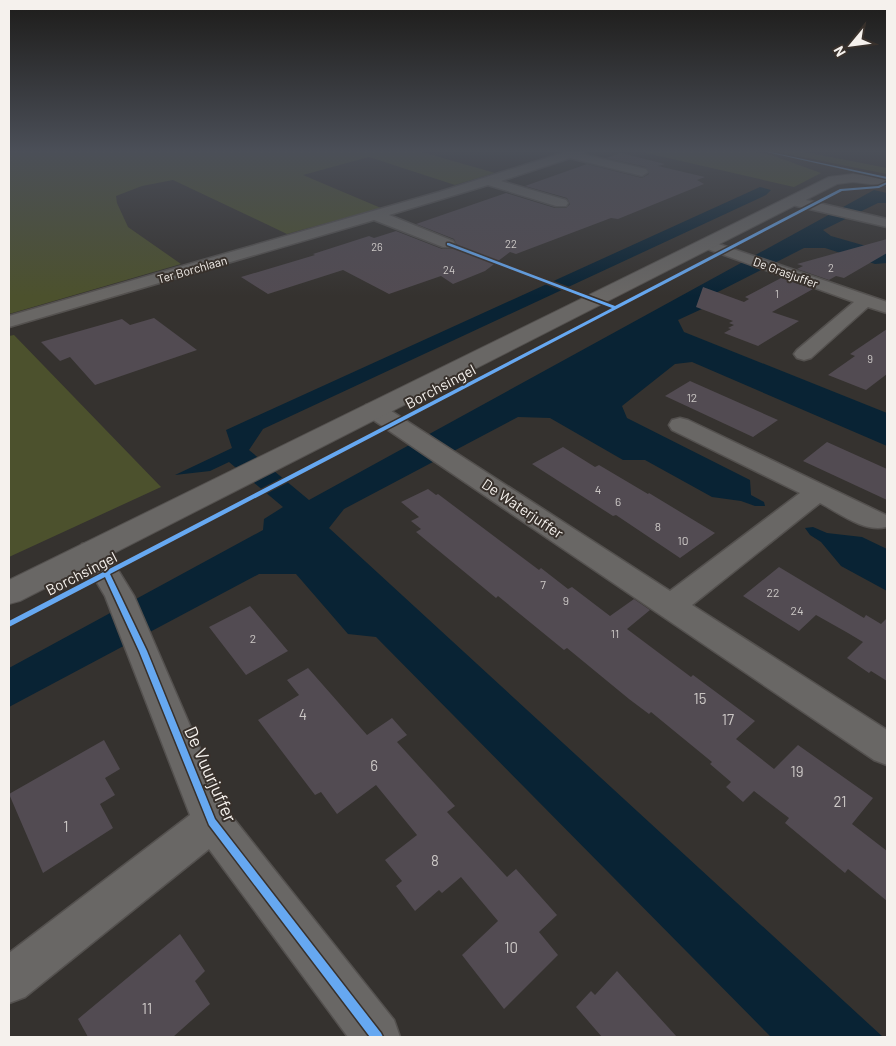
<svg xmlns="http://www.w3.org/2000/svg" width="896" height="1046" font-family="Barlow,sans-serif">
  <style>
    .green { fill: #4c512d }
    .water { fill: #092334 }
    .building { fill: #524b52 }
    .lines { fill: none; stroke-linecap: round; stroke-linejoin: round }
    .street-casing { stroke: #54514f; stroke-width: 3 }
    .secondary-casing { stroke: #54514f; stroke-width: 2 }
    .street { fill: #696765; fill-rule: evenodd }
    .secondary { fill: #696765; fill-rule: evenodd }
    .cycleway-casing { stroke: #38312c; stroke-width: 3 }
    .cycleway { fill: #66a8f1; fill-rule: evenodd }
    .labels { text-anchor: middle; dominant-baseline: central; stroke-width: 4; stroke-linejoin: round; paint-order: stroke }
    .far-number-label { font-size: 11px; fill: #ccc8c6 }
    .far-street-label { font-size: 12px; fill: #f5f1ed; stroke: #38312c }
    .number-label { font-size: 12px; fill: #ccc8c6 }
    .street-label { font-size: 15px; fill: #f5f1ed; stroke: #38312c }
    .near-number-label { font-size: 15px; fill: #ccc8c6 }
    .near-street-label { font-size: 18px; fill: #f5f1ed; stroke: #38312c }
  </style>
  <rect width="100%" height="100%" fill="#35322f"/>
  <path class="green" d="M9 150H415L495 173 455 185 369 157 303 175 381 208 287 234 173 180 142 186 116 196 117 203 128 227 181 264 9 314Z
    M633 150H747L774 156 821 173 794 187Z
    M767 150H794L887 168V174Z
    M14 335 161 487 9 557V336Z"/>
  <path class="water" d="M760 187 771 190 766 195 263 429 249 450 309 500 874 190 887 193V203H878L823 230 831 236 887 252V263L875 264 825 248H804L702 300 704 308 678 320 684 332 887 413V446L692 362 675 364 622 406 627 418 750 480 751 495 764 502 765 506H755L741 501 712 497 645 460H623L550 418 518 417 344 509 329 528 883 1037H771L376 637 348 634 296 574H259L9 707V668L263 530 264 519 283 507 229 462 210 471 175 475 232 448 226 430Z
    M813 527 827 533 862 537 887 549V591L841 566 821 542 810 535 805 528Z"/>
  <path class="building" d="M621 153 665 164 658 166 705 177 697 180 704 184 618 219 611 218 516 254 510 252 485 271 453 284 441 276 389 294 343 270 268 294 241 277 315 255 313 254 369 236 374 238 396 231 442 249H453L457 245 454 239 416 224 506 193 555 208H566L570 204 567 198 525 186 587 164 642 178 649 174 646 167 606 158Z
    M887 239V253L844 278 836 276 829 280 797 269 803 266 797 264Z
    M781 278 813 289 772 312 799 321 758 346 724 333 731 329 728 328 734 325 729 323 733 321 696 307 703 287 744 302 749 299 745 297Z
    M154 318 197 350 95 385 70 357 60 361 41 342 122 319 130 325Z
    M887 329V374L866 390 828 375 855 356 850 354Z
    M690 381 778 420 753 437 665 396Z
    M827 442 887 469V500L803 461Z
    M563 447 595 467 599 465 648 494 649 493 715 533 680 558 616 515 613 516 532 464Z
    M428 489 436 495 438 494 539 570 541 568 568 589 572 587 610 616 634 599 650 610 627 629 691 677 693 675 755 721 736 739 774 769 798 745 873 798 852 824 887 851V901L848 869 845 873 785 823 789 818 754 791 743 802 726 787 731 782 710 764 712 762 651 712 649 714 629 699 567 648 564 650 498 596 496 598 416 532 421 529 411 521 419 517 401 502Z
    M779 567 864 618 866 615 881 624 887 618V681L871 671 869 673 847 658 863 642 848 633 816 615 799 631 743 596Z
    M250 606 288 651 246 675 209 627Z
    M308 668 367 735 392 718 407 735 397 742 455 806 447 812 507 877 516 869 557 915 539 932 558 955 504 1009 462 955 498 921 461 877 442 893 439 890 415 911 396 886 402 881 385 860 417 835 376 785 337 814 321 792 315 795 258 720 299 695 287 680Z
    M104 740 120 769 105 778 115 795 100 804 113 828 43 873 9 794Z
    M180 934 205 971 195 981 210 1004 173 1037H88L78 1019Z
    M617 971 677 1037H602L576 1007 591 991 595 995Z"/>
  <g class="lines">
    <defs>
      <path id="street" d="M572 150H587L582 154 646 169 648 172 642 176 570 158 501 181 566 200 568 203 566 206H556L488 185 389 215 453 241 455 244 453 247H443L374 220 9 327V316L439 192Z
        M793 197 887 219V227L788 204 786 201Z
        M707 240 887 302V313L868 307 811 358 804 360 797 358 794 354 797 350 854 302 702 247 700 244 702 241Z
        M374 403 382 405 670 591 800 493 672 430 669 425 672 420 680 418 688 420 886 515V527C865 533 839 513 820 503L692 605 887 730V765L874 760 366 415 363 410 366 405Z
        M92 542 102 544 134 596 226 809 394 1020 400 1037H348L209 849 25 997 9 1003V953L190 815 105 596 78 551 82 544Z"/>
      <path id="secondary" d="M853 174 887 178V186L853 182 837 184 20 601 9 604V580L829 177Z"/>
    </defs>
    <use href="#street" class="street-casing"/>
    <use href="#secondary" class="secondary-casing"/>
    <use href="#street" class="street"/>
    <use href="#secondary" class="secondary"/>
    <defs>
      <path id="cycleway" d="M758 150H761L887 177V179Z
        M887 182V184L879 188 842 191 110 574 147 651 215 819 381 1033 383 1037H370L209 825 139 651 105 577 9 627V621L612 308 447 245V243H449L615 306 840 189 878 186Z"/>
    </defs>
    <use href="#cycleway" class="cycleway-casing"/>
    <use href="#cycleway" class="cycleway"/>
  </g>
  <linearGradient id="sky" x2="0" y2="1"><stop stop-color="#1d1c1a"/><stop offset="0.51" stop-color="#4b4f58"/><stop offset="1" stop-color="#4b4f58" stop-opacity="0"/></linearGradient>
  <rect width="896" height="296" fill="url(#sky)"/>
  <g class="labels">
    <g class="far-number-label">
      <text x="511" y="243">22</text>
      <text x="377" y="246">26</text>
      <text x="831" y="267">2</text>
      <text x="449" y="269">24</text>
      <text x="777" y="293">1</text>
      <text x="870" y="358">9</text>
    </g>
    <g class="far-street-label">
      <text transform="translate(192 269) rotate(-16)">Ter Borchlaan</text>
      <text transform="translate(786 272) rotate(20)">De Grasjuffer</text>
    </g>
    <g class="number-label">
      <text x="692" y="397">12</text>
      <text x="598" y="489">4</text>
      <text x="618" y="501">6</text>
      <text x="658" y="526">8</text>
      <text x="683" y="540">10</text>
      <text x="543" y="584">7</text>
      <text x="773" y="592">22</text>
      <text x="566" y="600">9</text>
      <text x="797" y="610">24</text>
      <text x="615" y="633">11</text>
      <text x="253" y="638">2</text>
    </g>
    <g class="street-label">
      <text transform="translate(440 386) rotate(-28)">Borchsingel</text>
      <text transform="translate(523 508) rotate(34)">De Waterjuffer</text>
      <text transform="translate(81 573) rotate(-27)">Borchsingel</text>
    </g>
    <g class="near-number-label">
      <text x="700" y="698">15</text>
      <text x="303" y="714">4</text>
      <text x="728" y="719">17</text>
      <text x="374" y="765">6</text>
      <text x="797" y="771">19</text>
      <text x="840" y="801">21</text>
      <text x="66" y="826">1</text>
      <text x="435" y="860">8</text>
      <text x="511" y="947">10</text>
      <text x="147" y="1008">11</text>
    </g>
    <g class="near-street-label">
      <text transform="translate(211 774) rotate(66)">De Vuurjuffer</text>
    </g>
  </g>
  <rect width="896" height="1046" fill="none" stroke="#f5f1ed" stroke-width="20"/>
  <g transform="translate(851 45) rotate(241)" stroke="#38312c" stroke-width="4" paint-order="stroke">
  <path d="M0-4L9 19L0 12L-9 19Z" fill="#f5f1ed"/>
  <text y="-8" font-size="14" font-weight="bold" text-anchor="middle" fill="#f5f1ed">N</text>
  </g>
</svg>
